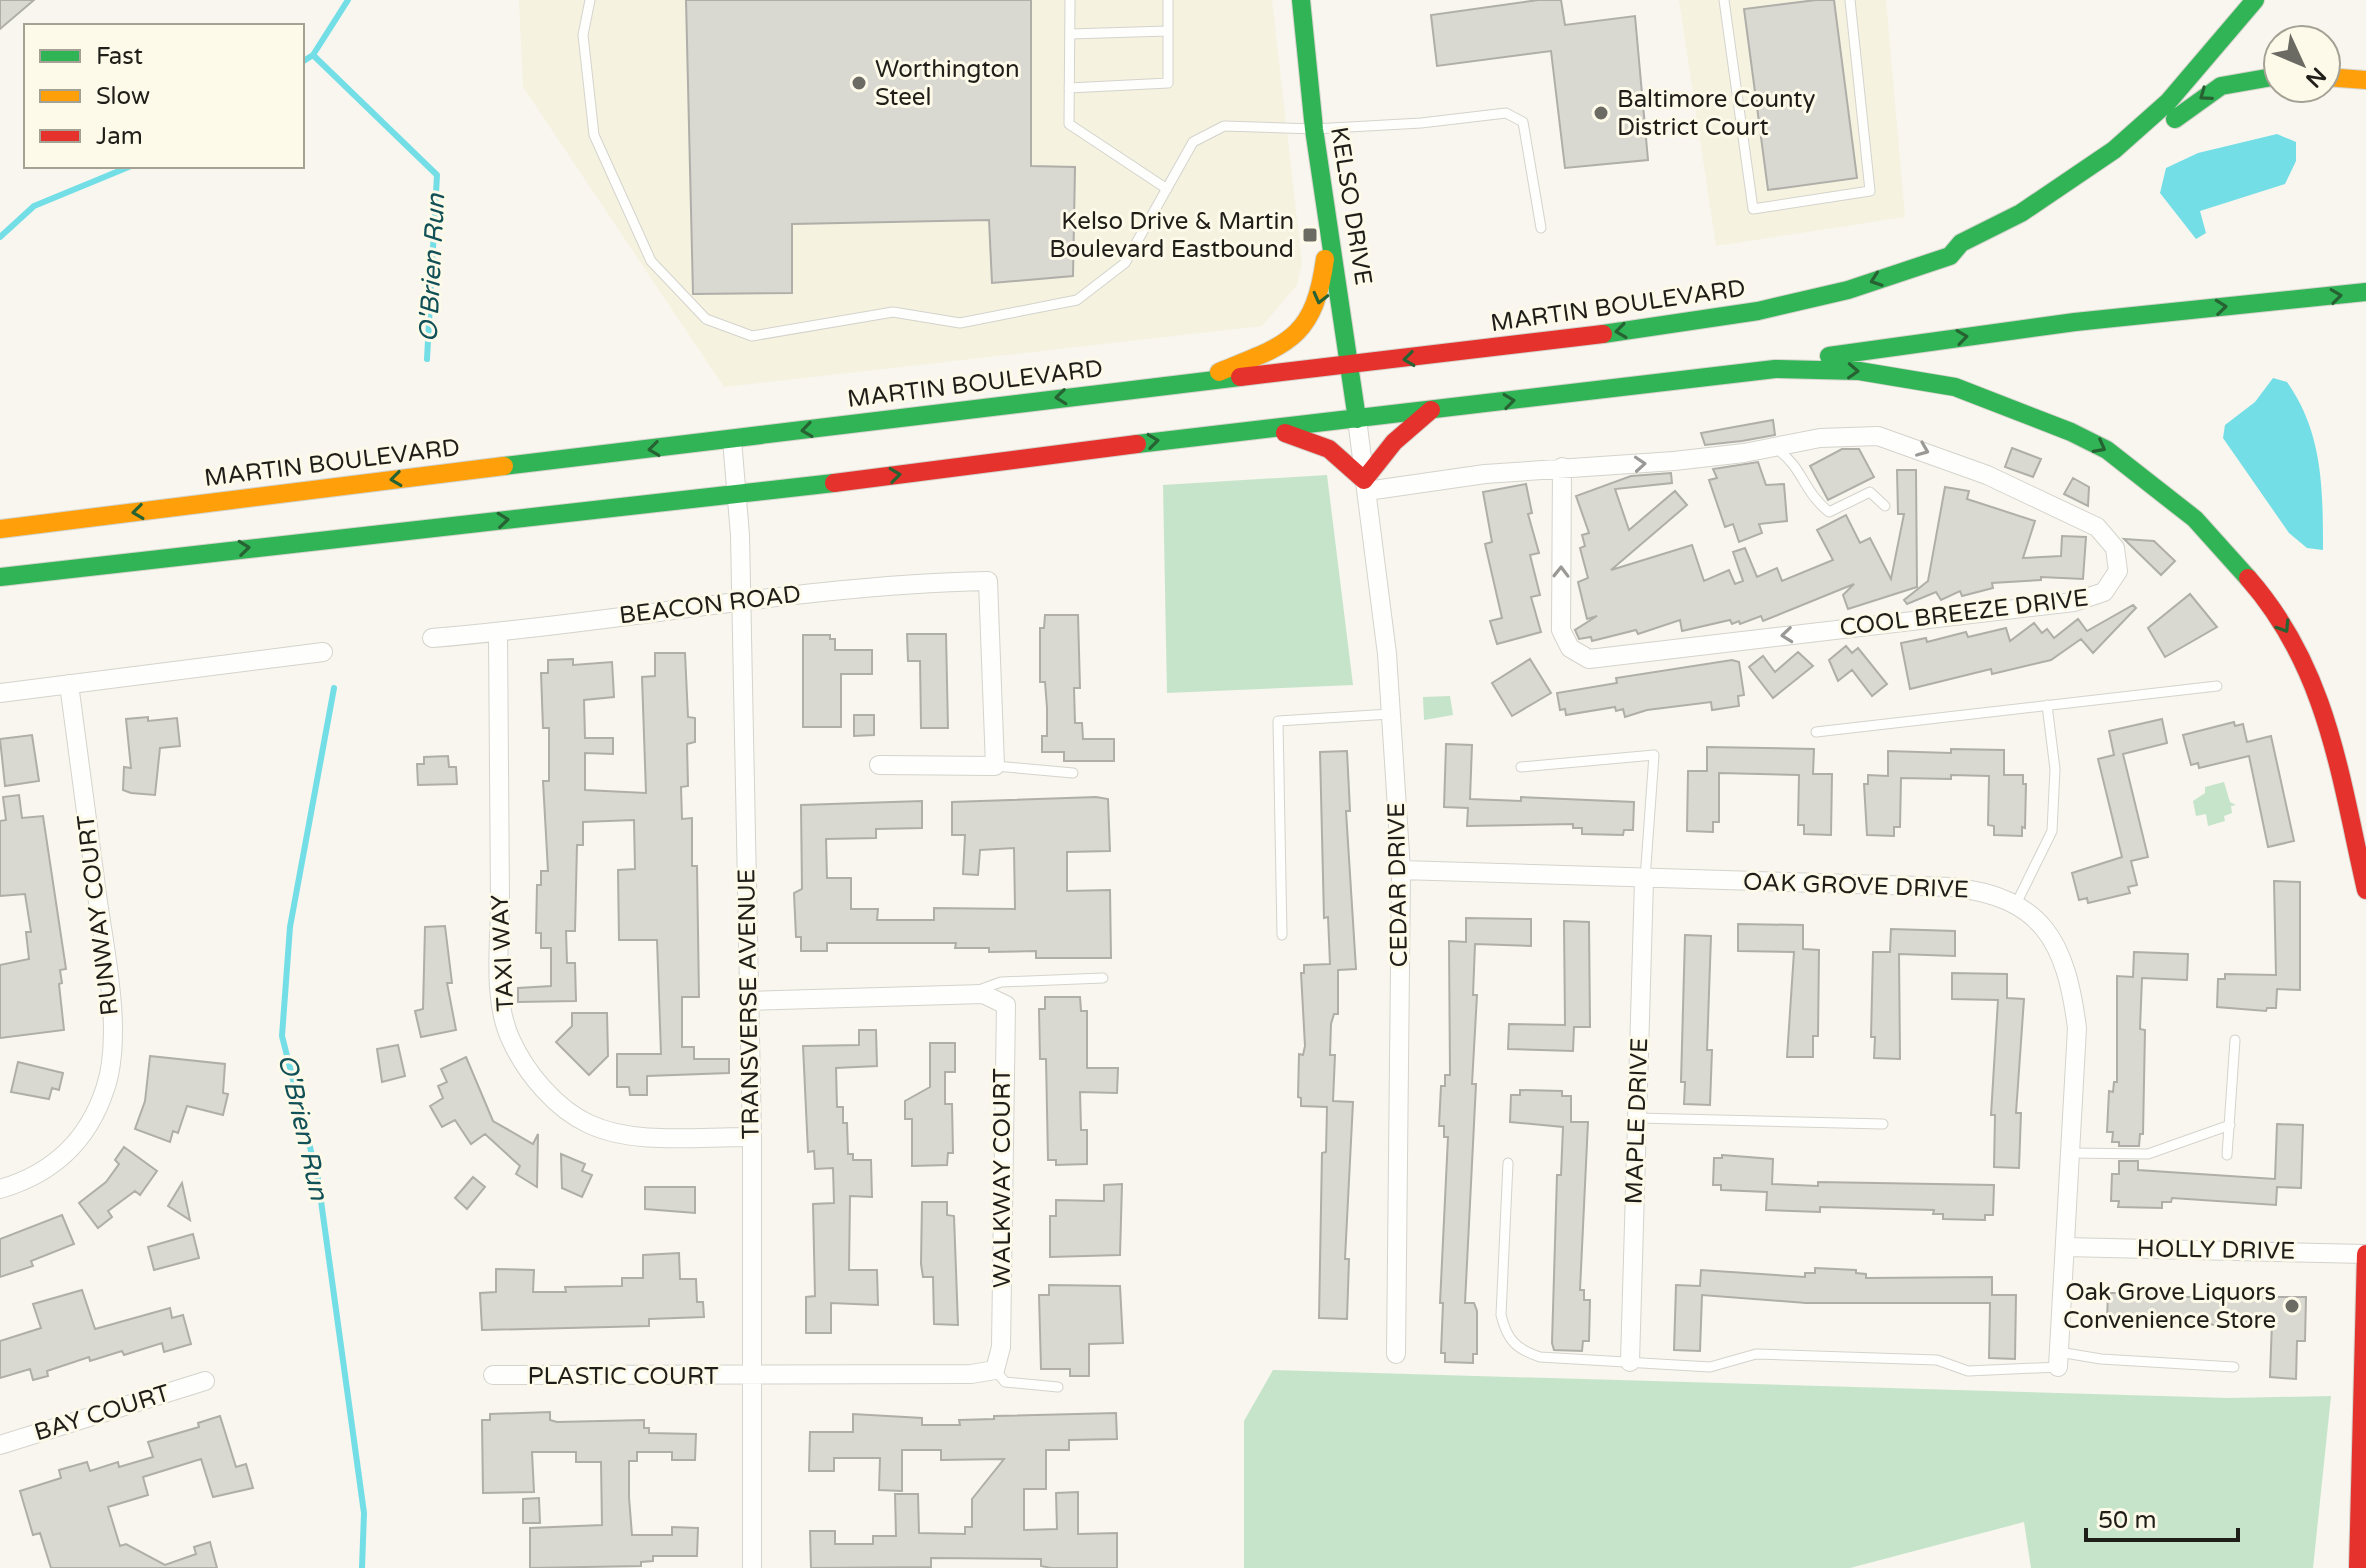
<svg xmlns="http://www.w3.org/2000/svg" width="2366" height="1568" font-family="'Varela Round',sans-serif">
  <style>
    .built { fill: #f5f2e0 }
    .green { fill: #c6e4ca }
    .water { fill: #74dee6 }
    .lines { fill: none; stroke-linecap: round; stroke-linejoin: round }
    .stream { stroke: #74dee6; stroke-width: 6 }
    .building { fill: #d9d8d1; stroke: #afaea8; stroke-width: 2 }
    .lane-casing { stroke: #d4d3cc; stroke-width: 11 }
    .street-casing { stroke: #d4d3cc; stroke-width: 20 }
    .fast-casing { stroke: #d4d3cc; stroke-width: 20 }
    .slow-casing { stroke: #d4d3cc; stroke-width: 20 }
    .jam-casing { stroke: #d4d3cc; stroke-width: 20 }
    .lane { stroke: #fefefc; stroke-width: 9 }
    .street { stroke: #fefefc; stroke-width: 18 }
    .fast { stroke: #30b455; stroke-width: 18 }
    .slow { stroke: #ff9f0a; stroke-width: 18 }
    .jam { stroke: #e5322d; stroke-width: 18 }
    .oneway { stroke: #276233 }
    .oneway2 { stroke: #9a9995 }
    .poi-dot { fill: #6b6a63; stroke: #fdfae9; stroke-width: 3 }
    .labels { text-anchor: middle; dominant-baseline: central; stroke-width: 6; stroke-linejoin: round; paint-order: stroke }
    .poi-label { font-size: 24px; fill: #1f1e18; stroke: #fdfae9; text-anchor: start }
    .street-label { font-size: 24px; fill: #1f1e18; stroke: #fdfae9 }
    .water-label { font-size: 26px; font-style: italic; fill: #115057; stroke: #fdfae9 }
  </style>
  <rect width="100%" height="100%" fill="#f8f6ee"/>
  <path class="built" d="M519 0H1272L1302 263 1297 285 1262 326 724 387 523 87Z
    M1679 0H1886L1905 217 1716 246Z"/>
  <path class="green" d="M1327 475 1353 685 1167 693 1163 485Z
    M1450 696 1453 715 1424 720 1423 697Z
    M2224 782 2230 802 2236 805 2231 806 2232 813 2224 816 2225 821 2208 826 2206 814 2196 816 2193 801 2205 793V787Z
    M1273 1370 2229 1398 2331 1396 2313 1568H2031L2024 1522 1850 1568H1244V1421Z"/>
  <path class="water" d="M2277 134 2296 142V161L2285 184 2200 211 2206 233 2196 239 2160 193 2166 168 2198 153Z
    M2273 378 2287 382C2323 433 2323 489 2323 550L2307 548 2289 533 2223 438 2225 425 2255 402Z"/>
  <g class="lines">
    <path class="stream" d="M348 0 313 55 437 175 427 359
      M302 62 313 55
      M0 237 34 206 131 166
      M334 688 290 927 282 1036 318 1179 364 1513 362 1568"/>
  </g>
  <path class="building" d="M0 0H34L0 29Z
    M686 0H1031V166L1075 167 1073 276 992 283 989 220 792 224V293L693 294Z
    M1538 0H1561L1565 25 1635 16 1648 160 1565 168 1551 51 1437 66 1431 15Z
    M1816 0H1834L1857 178 1768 190 1744 9Z
    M1773 420 1775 435 1742 441 1705 445 1701 433Z
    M2012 448 2041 459 2033 477 2005 467Z
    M1842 449H1859L1874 477 1828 500 1810 466Z
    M1758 462 1766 485 1784 484 1787 521 1759 524 1762 533 1739 542 1733 524 1725 527 1709 480 1717 478 1713 469Z
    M1897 470H1916L1917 587 1848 609 1843 595 1854 584 1763 621 1761 616 1740 624 1739 621 1732 624 1730 620 1682 631 1680 620 1638 634 1636 630 1592 641 1591 637 1579 639 1575 630 1597 616 1587 619 1578 582 1588 578 1580 548 1585 546 1582 535 1589 533 1576 496 1631 476 1671 473 1672 483 1615 489 1629 530 1675 491 1687 505 1611 570 1692 545 1704 581 1729 570 1735 584 1743 581 1733 552 1745 548 1757 577 1777 568 1782 581 1833 560 1817 530 1846 515 1860 543 1870 538 1891 579 1904 514H1898Z
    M2073 478 2089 487 2088 506 2064 494Z
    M1526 484 1532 513 1528 514 1539 553 1530 555 1540 595 1531 597 1541 632 1497 644 1490 621 1502 618 1485 544 1492 542 1483 492Z
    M1945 487 1969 491 1967 499 2035 521 2023 558 2061 556 2062 536 2086 537 2083 579 2041 577V580L1992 583 1993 588 1962 596 1960 591 1941 600 1936 592 1907 604 1904 600 1928 581Z
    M2124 539 2154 541 2175 561 2161 575Z
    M2190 594 2217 627 2165 657 2148 628Z
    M2133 605 2136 608 2093 653 2081 639 2051 660 1992 674 1991 669 1910 689 1901 643 1926 638 1927 642 1966 632 1968 637 2006 628 2010 641 2034 623 2042 633 2047 629 2054 638 2078 619 2087 631Z
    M1045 615H1078L1080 688H1074L1075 723H1082L1083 739H1114V761H1064V752H1042V736H1047V708L1045 682H1040V628H1044Z
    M907 634H946L948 728H921L920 661H908Z
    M803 635H830V639H835V650H872V674H841V727H803Z
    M1846 646 1852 653 1858 648 1887 684 1872 696 1852 670 1838 681 1829 660Z
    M1798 652 1813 666 1773 698 1749 667 1763 656 1775 672Z
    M655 653H685L688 717 695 718V742L687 744 688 786 681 787 682 819 692 818V866H697L699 997H682V1047H694V1059H729V1073L647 1076V1095H630L629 1087H617V1054H661L657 940H619L618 870 635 869 634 820 583 822V845H577L575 931H566L567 963H575L576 1001 518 1002V988L551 986V948H541V933H536L537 885H541V871H548L543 781H549V728H543L541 673H548V660L573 659V665L612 662 614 697 584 700 585 738H613V754L585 753V790L646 793 642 677 655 676Z
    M1530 659 1551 693 1512 716 1492 683Z
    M1732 660 1739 662 1744 695 1738 696 1739 706 1712 710 1711 702 1647 710 1625 717 1623 709 1616 711 1615 707 1566 715 1565 709 1560 710 1557 693 1617 683 1616 678Z
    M854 715H874V735L854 736Z
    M148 717V721L177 718 180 746 160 748 155 795 131 793 123 790 124 767 131 768 126 719Z
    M2162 719 2167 743 2123 754 2148 857 2131 861 2137 885 2128 887 2130 893 2088 903 2087 898 2079 900 2072 873 2122 857 2098 759 2114 755 2109 731Z
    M2234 722 2235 726 2243 724 2247 742 2271 736 2294 841 2268 847 2249 756 2199 768 2198 763 2191 765 2183 735Z
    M32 735 39 781 5 786 0 739Z
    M1446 744 1472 745 1470 799 1521 801V797L1634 802 1633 830H1624L1623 835 1582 834V828H1573V824L1467 826 1468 808 1444 807Z
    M1707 747 1814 749 1813 774H1832L1831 835 1804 834V825H1798L1799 775 1719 773V822H1713V832L1687 831 1688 771H1707Z
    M1951 749 2004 750V775H2023V784H2026L2025 828 2022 827V836L1994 835V826L1988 825 1989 776 1951 775V779L1901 778 1900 827H1894V836L1867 835 1864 784H1868V775L1888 776V751L1951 753Z
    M1347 751 1350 811H1346L1356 969 1338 970V1014H1334L1331 1024 1330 1055H1335L1333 1101 1353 1102 1345 1259H1349L1347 1319 1319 1318 1322 1153 1326 1152 1327 1107 1301 1106V1098L1298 1097 1299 1054 1303 1055 1305 1046 1301 973H1304V965L1330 964 1328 917 1324 918 1320 752Z
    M448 756 449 767H456L457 784 418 785 417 764H424V757Z
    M19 795 22 818 43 816 66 969 60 970 62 983 59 984 64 1030 0 1038V965L29 959 26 932H31L25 894 0 896V821L6 820 3 797Z
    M1096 797 1108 799 1110 851 1067 852V891L1110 890 1111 958H1036V951L989 952V948H955L956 943H827V951H801V937H796L794 893 802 889 801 805 922 801V828L876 829V838L826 839 827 878H851V909H878L877 920H934V908L1015 909 1014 848 980 850 978 875 963 874 965 835H952V802Z
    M2274 881 2300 882V990L2277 989 2276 1008H2267L2266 1011 2217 1007 2218 979H2225V974L2276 975Z
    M1466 918 1531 919V946L1475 944 1473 995H1477L1472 1084H1476L1465 1303H1474L1477 1311V1354H1473V1363L1445 1362V1353H1441L1443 1303H1440L1448 1137H1444V1126H1439L1441 1086H1445V1075H1450L1449 941 1466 942Z
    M1564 921 1589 922 1590 1027H1574L1573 1051 1508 1049 1509 1024 1565 1025Z
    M1738 924 1803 925V949L1819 950 1818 1036H1813V1057H1787L1794 952 1738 951Z
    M445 926 452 983H447L456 1030 421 1037 415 1011 423 1009 425 927Z
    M1891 929 1955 931V956L1899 954 1900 1059 1874 1058 1875 1037H1871L1873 952H1890Z
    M1685 935 1711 936 1707 1050H1712L1710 1105 1684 1104 1685 1082H1681Z
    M2134 952 2188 954 2187 980 2142 978 2140 1029 2145 1030 2143 1134H2140L2139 1146H2119V1142H2112L2113 1132H2107L2109 1091 2113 1092 2114 1082H2117V976L2133 977Z
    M1952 973 2007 974V998L2024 999 2016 1113H2021L2019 1168 1994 1167 1995 1115H1991L1998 1000 1952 999Z
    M1045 997H1080L1081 1011H1087V1068H1118L1117 1093 1080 1092 1081 1130H1087V1164L1056 1165V1160H1048L1046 1059H1040L1039 1009H1045Z
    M572 1013H607L608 1056 589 1075 556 1042 572 1026Z
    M859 1030H876L877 1066 836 1068 837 1107H843V1123H847L848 1154H853V1160H871L872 1197 850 1196 849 1270H877L878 1305 831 1303V1333H806V1297L815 1296 813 1204 834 1203 833 1168 815 1169 814 1151 808 1152 803 1046 859 1045Z
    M930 1043H955V1072H945V1104H952L953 1153H948L947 1165 912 1166V1119H905V1101L930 1087Z
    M398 1045 405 1076 382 1082 377 1049Z
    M150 1056 225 1064 223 1093 228 1094 223 1115 187 1106 178 1133 173 1131 170 1142 135 1129 145 1101Z
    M466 1057 493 1121 533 1144 538 1134 537 1187 516 1174 520 1166 485 1134 471 1144 455 1120 442 1127 430 1106 443 1098 438 1086 447 1082 441 1069Z
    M18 1062 63 1073 59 1090 52 1088 49 1099 11 1092Z
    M1520 1090 1562 1091V1096H1571V1122H1588L1580 1290H1584V1300H1590L1589 1341H1583L1582 1351 1554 1350 1552 1343 1557 1175H1561L1563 1127 1510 1122 1511 1095H1520Z
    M2277 1124 2303 1125 2301 1188 2277 1187 2276 1205 2172 1198 2171 1202H2162V1208L2118 1207 2119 1201H2111L2112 1174H2119V1161H2138V1170L2275 1179Z
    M124 1147 157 1171 140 1195 135 1191 108 1211 112 1217 98 1228 79 1203 106 1182 119 1164 115 1160Z
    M561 1154 585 1164 582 1171 592 1175 582 1197 562 1188Z
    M1722 1155 1773 1159 1772 1184 1818 1186V1182L1994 1185 1993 1215H1985V1220L1943 1219V1214H1933L1934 1210 1820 1207V1212L1766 1210 1767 1192 1721 1190V1185H1713L1714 1158H1722Z
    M473 1177 485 1187 467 1209 455 1198Z
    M182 1183 190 1220 168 1206Z
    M1122 1184 1120 1255 1050 1257V1216H1056V1200L1104 1201V1185Z
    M645 1187H695V1213L645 1209Z
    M922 1202H947V1215L954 1216 958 1325 934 1324 933 1277H923L921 1264Z
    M62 1215 74 1244 31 1261 33 1266 0 1277V1239Z
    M193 1234 199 1258 154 1270 148 1247Z
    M679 1253 680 1279H696L697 1302H703L704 1317 649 1319V1326L482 1330 480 1293 496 1292V1269L534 1270 533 1292H566L565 1287 622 1286V1278H643V1255Z
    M1815 1268 1856 1270V1273L1866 1274V1278L1992 1277V1295H2016L2015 1359 1989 1358 1990 1303H1806L1702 1295 1700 1351 1674 1350 1676 1285 1700 1286 1701 1270 1805 1277V1273H1815Z
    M1049 1285 1120 1286 1123 1343 1089 1344V1376H1070V1369H1041L1039 1295H1049Z
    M2117 1288 2159 1289V1294H2168V1297H2306L2305 1341H2297L2296 1379 2270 1377 2272 1322 2221 1321V1325L2107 1320 2108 1293H2117Z
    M82 1290 95 1329 170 1308 172 1318 183 1315 191 1344 164 1352 162 1343 124 1355 122 1351 90 1361 89 1357 47 1371 48 1376 33 1380 30 1369 0 1378V1341L41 1328 33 1304Z
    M550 1412V1420L557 1422 644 1420V1428H649V1433L696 1434 695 1460H672V1452H637V1461H629V1497L632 1535H672V1527L698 1528 697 1556H653V1561L641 1562V1566L530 1568V1528L602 1525 601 1462H576V1452H532L534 1492 483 1493 482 1420H490V1414Z
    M1116 1413 1117 1439 1069 1440V1450H1046V1489H1024V1530L1057 1529 1056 1493 1078 1492V1534L1117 1533V1568H1051L1041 1566V1559L931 1558V1567L811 1568 810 1531H835V1544H873V1536H896L895 1494H918L919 1533 965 1534V1527H972V1499L1004 1459 941 1460V1450H902V1491L879 1490 880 1458H834V1471H809L810 1432H853V1414L922 1418V1425H960L959 1420 994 1419V1416Z
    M220 1416 236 1467 246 1464 253 1488 213 1497 201 1459 143 1477 148 1495 108 1507 120 1546 126 1544 165 1565 196 1554 194 1547 210 1542 217 1568H51L40 1533 33 1535 20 1491 61 1478 59 1470 87 1462 90 1471 118 1462 119 1467 153 1457 148 1442 199 1427 198 1423Z
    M539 1498 540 1523H523V1499Z"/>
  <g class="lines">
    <defs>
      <path id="lane" d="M590 0 583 35 594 135 651 261 706 319 752 336 893 312 960 323 1077 300 1125 263 1193 142 1224 126 1314 129 1421 123 1506 113 1523 122 1541 228
        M1070 0 1069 124 1167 189
        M1724 0 1753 209 1870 191 1850 0
        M1070 34 1168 31
        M1069 88 1168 83V0
        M1777 449C1804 469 1802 490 1829 512L1870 492 1885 506
        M1816 732 2217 686
        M995 766 1073 773
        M1521 767 1654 755 1645 879
        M2016 904 2052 831 2055 769 2047 705
        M1282 935 1278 721 1390 714
        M979 990 1001 982 1103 978
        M1638 1118 1883 1124
        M2071 1153 2148 1154 2230 1125
        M2227 1155 2235 1040
        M1508 1163 1501 1315C1507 1340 1516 1349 1540 1357L1710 1367 1756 1354 1937 1360 1968 1371 2058 1367
        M2059 1352 2101 1359 2234 1367
        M995 1370 1005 1382 1058 1387"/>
      <path id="street" d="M1357 419 1387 654 1401 870 1396 1354
        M732 440 740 535 752 1137V1568
        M1367 491 1485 474 1674 461 1744 453 1820 438 1878 436 1987 475 2097 527 2115 548 2118 571 2104 592 2074 602 1589 659 1570 648 1561 630 1562 467
        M498 633C499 722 499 812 500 901 500 944 492 1000 511 1040 526 1073 556 1109 589 1124 636 1146 701 1136 752 1137
        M432 638C618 623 801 585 988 581L995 766 879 765
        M0 693 323 652
        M1401 870 1951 887C2043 897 2066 942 2077 1028L2058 1367
        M0 1189C52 1174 88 1141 105 1089 123 1037 106 956 98 902 88 829 79 757 69 684
        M2065 1247 2366 1254
        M1630 1362 1644 880
        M493 1375 971 1374 995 1370 1001 1347 1006 1005 983 994 748 1001
        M0 1445 205 1381"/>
      <path id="fast" d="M1301 0 1314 129 1357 419
        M2175 119 2221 86 2278 76
        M1950 256 1961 243 2021 213 2114 150 2168 102 2255 0
        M1603 334 1758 311 1848 290 1950 256
        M1829 356 2075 322 2366 292
        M1775 369 1859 371 1955 387 2071 432 2107 450 2195 519 2248 578
        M1137 444 1775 369
        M504 466 1240 377
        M0 577 834 483"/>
      <path id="slow" d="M2326 77 2366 80
        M1219 372C1288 344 1314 339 1325 259
        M0 529 504 466"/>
      <path id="jam" d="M1240 377 1603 334
        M1285 433 1329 449 1364 480 1394 442 1431 410
        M834 483 1137 444
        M2248 578C2328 669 2340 777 2366 890
        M2358 1568 2366 1254"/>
    </defs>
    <use href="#lane" class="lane-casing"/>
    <use href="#street" class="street-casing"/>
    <use href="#fast" class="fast-casing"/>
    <use href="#slow" class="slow-casing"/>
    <use href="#jam" class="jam-casing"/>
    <use href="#lane" class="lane"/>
    <use href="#street" class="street"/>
    <use href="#fast" class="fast"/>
    <use href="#slow" class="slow"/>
    <use href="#jam" class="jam"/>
  </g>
  <defs><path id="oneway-chevron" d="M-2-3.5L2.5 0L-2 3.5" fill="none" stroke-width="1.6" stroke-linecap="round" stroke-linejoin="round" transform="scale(2)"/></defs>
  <g class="oneway">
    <use href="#oneway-chevron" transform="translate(2205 95) rotate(144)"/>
    <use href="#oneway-chevron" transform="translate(1876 280) rotate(161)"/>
    <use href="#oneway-chevron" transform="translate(2336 296) rotate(-7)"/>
    <use href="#oneway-chevron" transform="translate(1320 298) rotate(104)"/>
    <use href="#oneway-chevron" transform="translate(2221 307) rotate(-6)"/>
    <use href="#oneway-chevron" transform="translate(1621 331) rotate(172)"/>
    <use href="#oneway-chevron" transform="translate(1962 337) rotate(-8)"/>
    <use href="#oneway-chevron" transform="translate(1409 359) rotate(173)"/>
    <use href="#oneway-chevron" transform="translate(1853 371) rotate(3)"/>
    <use href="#oneway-chevron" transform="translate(1061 397) rotate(174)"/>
    <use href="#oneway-chevron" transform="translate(1509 401) rotate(-7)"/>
    <use href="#oneway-chevron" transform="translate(807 430) rotate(172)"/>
    <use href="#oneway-chevron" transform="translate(1153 441) rotate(-7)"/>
    <use href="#oneway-chevron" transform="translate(2100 447) rotate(28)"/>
    <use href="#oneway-chevron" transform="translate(654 449) rotate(173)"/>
    <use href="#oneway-chevron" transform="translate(895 475) rotate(-7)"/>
    <use href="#oneway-chevron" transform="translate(396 479) rotate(173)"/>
    <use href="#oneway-chevron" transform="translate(138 512) rotate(173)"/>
    <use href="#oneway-chevron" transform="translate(503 520) rotate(-6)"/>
    <use href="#oneway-chevron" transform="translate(244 548) rotate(-6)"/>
    <use href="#oneway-chevron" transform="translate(2284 627) rotate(58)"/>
  </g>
  <g class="oneway2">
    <use href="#oneway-chevron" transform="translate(1923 450) rotate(22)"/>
    <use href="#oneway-chevron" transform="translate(1640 464) rotate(-4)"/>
    <use href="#oneway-chevron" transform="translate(1561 572) rotate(-89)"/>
    <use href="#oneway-chevron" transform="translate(1787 635) rotate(174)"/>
  </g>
  <g class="poi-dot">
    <circle cx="859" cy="83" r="8"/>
    <circle cx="1601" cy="113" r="8"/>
    <rect x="1302" y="227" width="16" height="16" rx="4"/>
    <circle cx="2292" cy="1306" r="8"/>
  </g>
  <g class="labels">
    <g class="poi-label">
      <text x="875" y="69">Worthington<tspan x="875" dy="28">Steel</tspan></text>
      <text x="1617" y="99">Baltimore County<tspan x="1617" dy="28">District Court</tspan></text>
      <text x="1294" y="221" text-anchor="end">Kelso Drive &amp; Martin<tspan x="1294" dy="28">Boulevard Eastbound</tspan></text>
      <text x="2276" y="1292" text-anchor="end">Oak Grove Liquors<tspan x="2276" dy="28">Convenience Store</tspan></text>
    </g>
    <g class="street-label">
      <text transform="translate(1351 206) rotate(81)">KELSO DRIVE</text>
      <text transform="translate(1618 306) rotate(-8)">MARTIN BOULEVARD</text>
      <text transform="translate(975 384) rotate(-7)">MARTIN BOULEVARD</text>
      <text transform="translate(332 463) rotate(-7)">MARTIN BOULEVARD</text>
      <text transform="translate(710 605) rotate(-7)">BEACON ROAD</text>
      <text transform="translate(1964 613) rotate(-7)">COOL BREEZE DRIVE</text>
      <text transform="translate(1398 885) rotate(-91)">CEDAR DRIVE</text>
      <text transform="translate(1856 886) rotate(2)">OAK GROVE DRIVE</text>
      <text transform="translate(98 915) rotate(-97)">RUNWAY COURT</text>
      <text transform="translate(503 953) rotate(-93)">TAXI WAY</text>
      <text transform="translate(749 1004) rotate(-91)">TRANSVERSE AVENUE</text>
      <text transform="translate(1637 1121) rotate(-88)">MAPLE DRIVE</text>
      <text transform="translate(1002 1178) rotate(-90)">WALKWAY COURT</text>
      <text transform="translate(2216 1250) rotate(1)">HOLLY DRIVE</text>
      <text x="623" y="1376">PLASTIC COURT</text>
      <text transform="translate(102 1413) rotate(-17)">BAY COURT</text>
    </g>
    <g class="water-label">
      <text transform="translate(432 268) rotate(-87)">O'Brien Run</text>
      <text transform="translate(303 1127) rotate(77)">O'Brien Run</text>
    </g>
  </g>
  <rect x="24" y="24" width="280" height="144" fill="#fdfae9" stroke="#a4a295" stroke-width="2"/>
  <rect x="40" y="50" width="40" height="12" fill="#30b455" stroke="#a4a295" stroke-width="2"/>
  <text x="96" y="64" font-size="24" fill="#1f1e18">Fast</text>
  <rect x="40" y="90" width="40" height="12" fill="#ff9f0a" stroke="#a4a295" stroke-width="2"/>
  <text x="96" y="104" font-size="24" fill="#1f1e18">Slow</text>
  <rect x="40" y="130" width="40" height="12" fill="#e5322d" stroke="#a4a295" stroke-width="2"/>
  <text x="96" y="144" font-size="24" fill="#1f1e18">Jam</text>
  <g transform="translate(2302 64) rotate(134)"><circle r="38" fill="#fdfae9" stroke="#a4a295" stroke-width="2"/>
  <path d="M0-6L14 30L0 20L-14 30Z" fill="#6b6a63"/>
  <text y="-12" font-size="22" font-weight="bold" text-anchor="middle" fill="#1f1e18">N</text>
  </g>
  <path d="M2086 1528v12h152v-12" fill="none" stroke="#1f1e18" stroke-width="4"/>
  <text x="2098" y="1528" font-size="24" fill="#1f1e18" stroke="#fdfae9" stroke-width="6" paint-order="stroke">50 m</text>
</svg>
